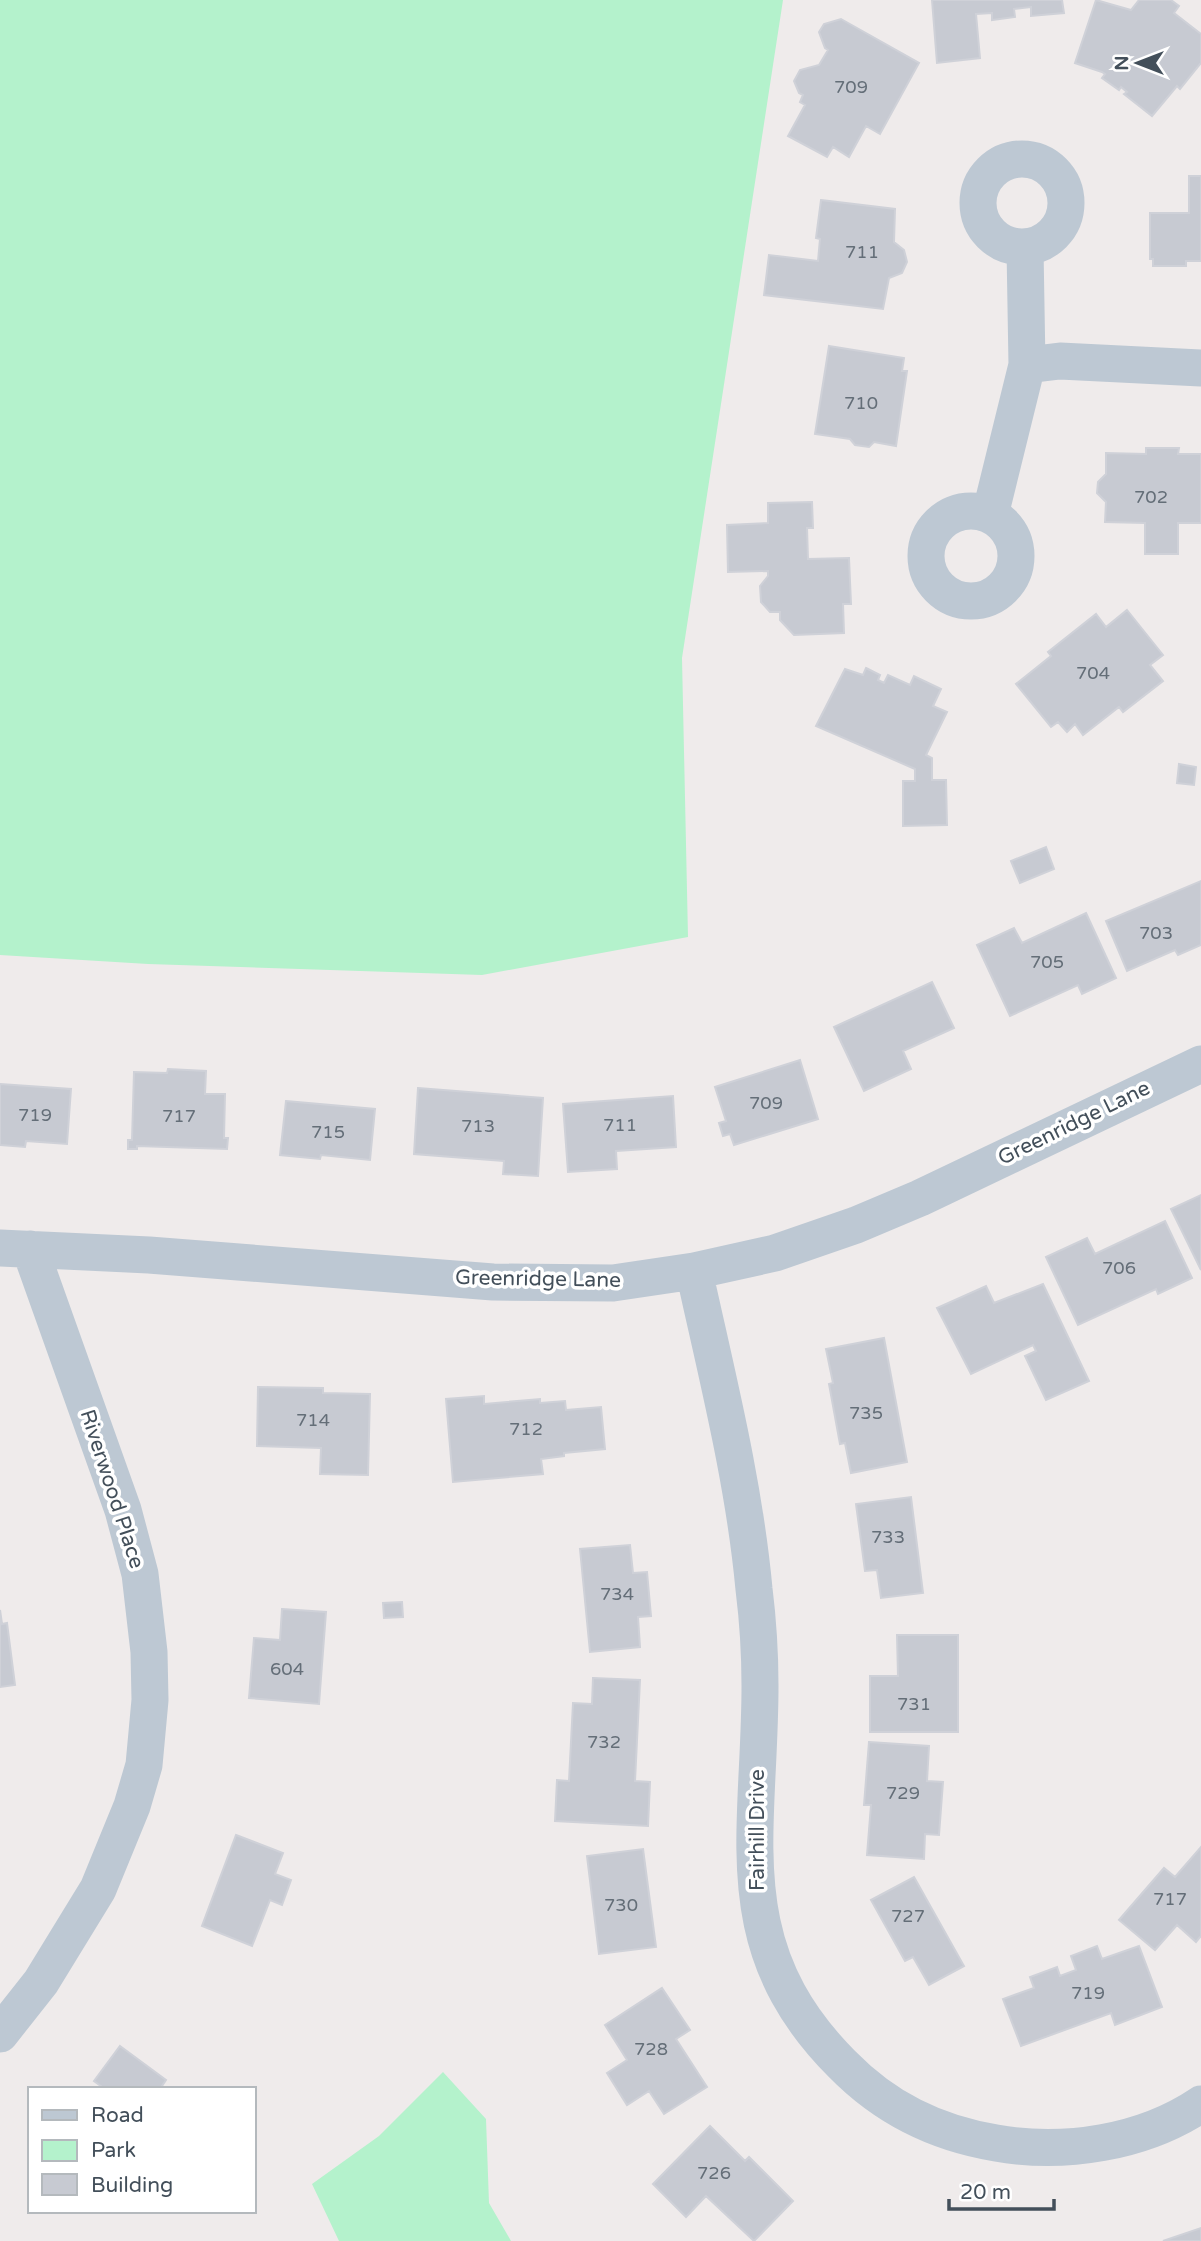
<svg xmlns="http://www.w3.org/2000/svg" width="1201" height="2241" font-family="'Varela Round',sans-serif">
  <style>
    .green { fill: #b4f2cc }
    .building { fill: #c7cad2; stroke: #cfd1d8; stroke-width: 2 }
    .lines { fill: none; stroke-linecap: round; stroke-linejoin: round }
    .minor { stroke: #bdc8d3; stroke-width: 37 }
    .labels { text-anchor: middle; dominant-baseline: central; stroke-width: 7; stroke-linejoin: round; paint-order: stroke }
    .number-label { font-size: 18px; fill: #646e78 }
    .street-label { font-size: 21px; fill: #434f5a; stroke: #fff }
  </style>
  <rect width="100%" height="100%" fill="#efebeb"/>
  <path class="green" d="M0 0H783L682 658 688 937 482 975 148 964 0 955Z
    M443 2072 486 2119 489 2203 511 2241H339L312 2184 379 2136Z"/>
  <path class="building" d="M932 0H1062L1064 13 1031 16V7L1014 9 1015 17 992 20V13L976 14 980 58 937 63Z
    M1096 0 1131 10 1139 0H1171L1179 6 1174 13 1201 34V63L1180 89 1177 86 1152 116 1124 94 1127 92 1121 87 1119 90 1102 78 1105 74 1102 72 1075 63Z
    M841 19 919 63 880 134 866 126 849 157 833 147 827 157 788 136 805 105 800 102 803 95 799 93 794 81 800 70 819 65 828 50 825 48 819 32 824 24Z
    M1189 176H1201V261H1186V266H1153V259H1150V213H1189Z
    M821 200 895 209 894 242 904 250 907 262 902 273 889 278 883 309 764 295 769 255 818 261 820 239 816 238Z
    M829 346 904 358 902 371H907L896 446 874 442 869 447 855 445 850 439 815 434Z
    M1146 448H1179L1178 454H1201V523H1178V554H1145V523L1105 522 1106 502 1097 493 1098 482 1106 474V453L1146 454Z
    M812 502 813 528H807L808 559 849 558 851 604H843L844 633 794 635 780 620V612H770L761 602 760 586 768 576V571L728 572 727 525 768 523V503Z
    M1127 610 1163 655 1150 665 1163 681 1123 712 1119 707 1083 735 1075 724 1067 732 1058 722 1051 727 1016 684 1051 656 1048 652 1096 614 1106 627Z
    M866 668 880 675 878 680 884 683 888 675 910 685 914 676 941 689 933 706 947 712 926 755 932 758V780H946L947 825 903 826V781H915V769L816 726 845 669 863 675Z
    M1179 764 1196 767 1194 785 1177 783Z
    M1046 847 1054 869 1020 883 1011 861Z
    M1201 881V945L1178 955 1175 950 1127 971 1106 921Z
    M1086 913 1116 978 1082 994 1078 985 1010 1016 977 945 1014 928 1022 943Z
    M932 982 954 1028 903 1051 911 1069 864 1091 834 1027Z
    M800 1060 818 1119 734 1145 730 1134 723 1136 719 1123 726 1121 715 1087Z
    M168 1069 206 1071 205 1094H225L224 1138H228L227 1149 137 1146V1149H128V1140H132L134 1072 167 1073Z
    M0 1084 71 1089 67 1144 26 1141 25 1147 0 1145Z
    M418 1088 543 1098 538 1176 503 1174 504 1161 414 1154Z
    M673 1096 676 1147 616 1151 617 1169 568 1172 563 1104Z
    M286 1101 375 1109 370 1160 321 1155 320 1159 280 1155Z
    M1201 1195V1270L1171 1209Z
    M1165 1221 1192 1278 1158 1294 1156 1289 1078 1325 1046 1257 1087 1238 1095 1254Z
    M1043 1284 1089 1381 1046 1400 1025 1356 1036 1351 1033 1345 971 1374 937 1308 986 1286 994 1303Z
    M884 1338 907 1462 851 1473 845 1443 840 1444 829 1384 833 1383 826 1349Z
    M258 1387 323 1388V1393L370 1394 368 1475 320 1474 321 1448 257 1446Z
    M484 1396V1404L540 1399V1403L565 1401 566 1410 601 1407 605 1449 564 1453V1456L541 1459 543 1474 453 1482 446 1399Z
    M911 1497 923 1593 881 1598 877 1570 865 1571 856 1504Z
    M630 1545 633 1573 647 1572 651 1616 638 1617 640 1647 590 1652 580 1549Z
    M402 1602 403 1617 384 1618 383 1603Z
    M282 1609 326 1612 319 1704 249 1698 254 1638 280 1640Z
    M0 1610 2 1624 7 1623 15 1685 0 1687Z
    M897 1635H958V1732H870V1676H898Z
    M593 1678 640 1680 635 1781 650 1782 648 1826 555 1821 557 1780 569 1781 573 1703 592 1704Z
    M869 1742 929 1746 927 1781 943 1782 939 1835 925 1834 924 1859 867 1855 871 1805H864Z
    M236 1835 283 1853 275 1874 291 1880 282 1905 270 1900 252 1946 202 1926Z
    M1201 1847V1936L1196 1942 1177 1925 1155 1950 1119 1920 1164 1868 1175 1877Z
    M643 1849 656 1947 599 1954 587 1856Z
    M914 1877 964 1966 929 1985 913 1957 905 1961 871 1900Z
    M1097 1946 1102 1959 1139 1946 1162 2007 1115 2025 1111 2013 1021 2046 1003 1999 1034 1988 1030 1977 1057 1967 1060 1976 1076 1970 1071 1956Z
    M662 1988 690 2030 676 2039 707 2087 664 2114 649 2091 627 2105 607 2073 627 2060 605 2025Z
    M120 2046 166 2080 160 2089H101L102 2087 94 2081Z
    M710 2126 745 2161 749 2157 793 2201 754 2241 706 2196 686 2217 653 2184Z
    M1201 2228V2241H1163Z"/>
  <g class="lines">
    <path class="minor" d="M978 203a44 44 0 1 1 88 0a44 44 0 1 1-88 0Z
      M1027 365 1060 361 1201 368
      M926 556a45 45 0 1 1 90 0a45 45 0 1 1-90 0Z
      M990 515 1027 365 1025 248
      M0 1248 149 1255 493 1282 613 1283 694 1271 775 1253 856 1225 920 1198 1201 1064
      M694 1271C717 1376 744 1481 754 1589 758 1621 760 1654 760 1686 760 1835 724 1946 842 2064 885 2108 935 2133 996 2143 1064 2155 1143 2143 1201 2104
      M0 2034 41 1982 98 1889 132 1806 144 1765 150 1700 149 1652 140 1574 123 1510 30 1249"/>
  </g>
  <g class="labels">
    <g class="number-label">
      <text x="851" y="87">709</text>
      <text x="862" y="252">711</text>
      <text x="861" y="403">710</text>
      <text x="1151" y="497">702</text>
      <text x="1093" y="673">704</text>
      <text x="1156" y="933">703</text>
      <text x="1047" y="962">705</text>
      <text x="766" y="1103">709</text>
      <text x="35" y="1115">719</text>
      <text x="179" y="1116">717</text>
      <text x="620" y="1125">711</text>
      <text x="478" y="1126">713</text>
      <text x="328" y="1132">715</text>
      <text x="1119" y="1268">706</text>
      <text x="866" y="1413">735</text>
      <text x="313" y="1420">714</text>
      <text x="526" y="1429">712</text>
      <text x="888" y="1537">733</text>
      <text x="617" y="1594">734</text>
      <text x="287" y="1669">604</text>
      <text x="914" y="1704">731</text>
      <text x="604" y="1742">732</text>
      <text x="903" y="1793">729</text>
      <text x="1170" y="1899">717</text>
      <text x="621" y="1905">730</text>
      <text x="908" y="1916">727</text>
      <text x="1088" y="1993">719</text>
      <text x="651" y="2049">728</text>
      <text x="714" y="2173">726</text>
    </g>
    <g class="street-label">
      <text transform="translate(1074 1123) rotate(-26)">Greenridge Lane</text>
      <text transform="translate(538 1279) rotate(1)">Greenridge Lane</text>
      <text transform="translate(112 1489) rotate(72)">Riverwood Place</text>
      <text transform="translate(757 1830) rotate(-90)">Fairhill Drive</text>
    </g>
  </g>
  <rect x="28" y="2087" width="228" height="126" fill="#ffffff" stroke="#b4b9bd" stroke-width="2"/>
  <rect x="42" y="2110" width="35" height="10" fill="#bdc8d3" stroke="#b4b9bd" stroke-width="2"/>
  <text x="91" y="2122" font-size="21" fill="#434f5a">Road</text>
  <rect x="42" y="2140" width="35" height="21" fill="#b4f2cc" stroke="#b4b9bd" stroke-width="2"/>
  <text x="91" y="2157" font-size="21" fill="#434f5a">Park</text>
  <rect x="42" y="2174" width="35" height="21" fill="#c7cad2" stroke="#b4b9bd" stroke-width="2"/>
  <text x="91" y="2192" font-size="21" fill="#434f5a">Building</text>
  <g transform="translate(1138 63) rotate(270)" stroke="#ffffff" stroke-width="5" paint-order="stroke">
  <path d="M0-5L12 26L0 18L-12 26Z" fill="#434f5a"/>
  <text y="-10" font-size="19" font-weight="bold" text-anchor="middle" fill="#434f5a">N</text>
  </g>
  <path d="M949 2199v10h105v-10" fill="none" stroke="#434f5a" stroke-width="3.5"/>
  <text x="960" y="2199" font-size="21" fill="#434f5a" stroke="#ffffff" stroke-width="5" paint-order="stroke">20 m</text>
</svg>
